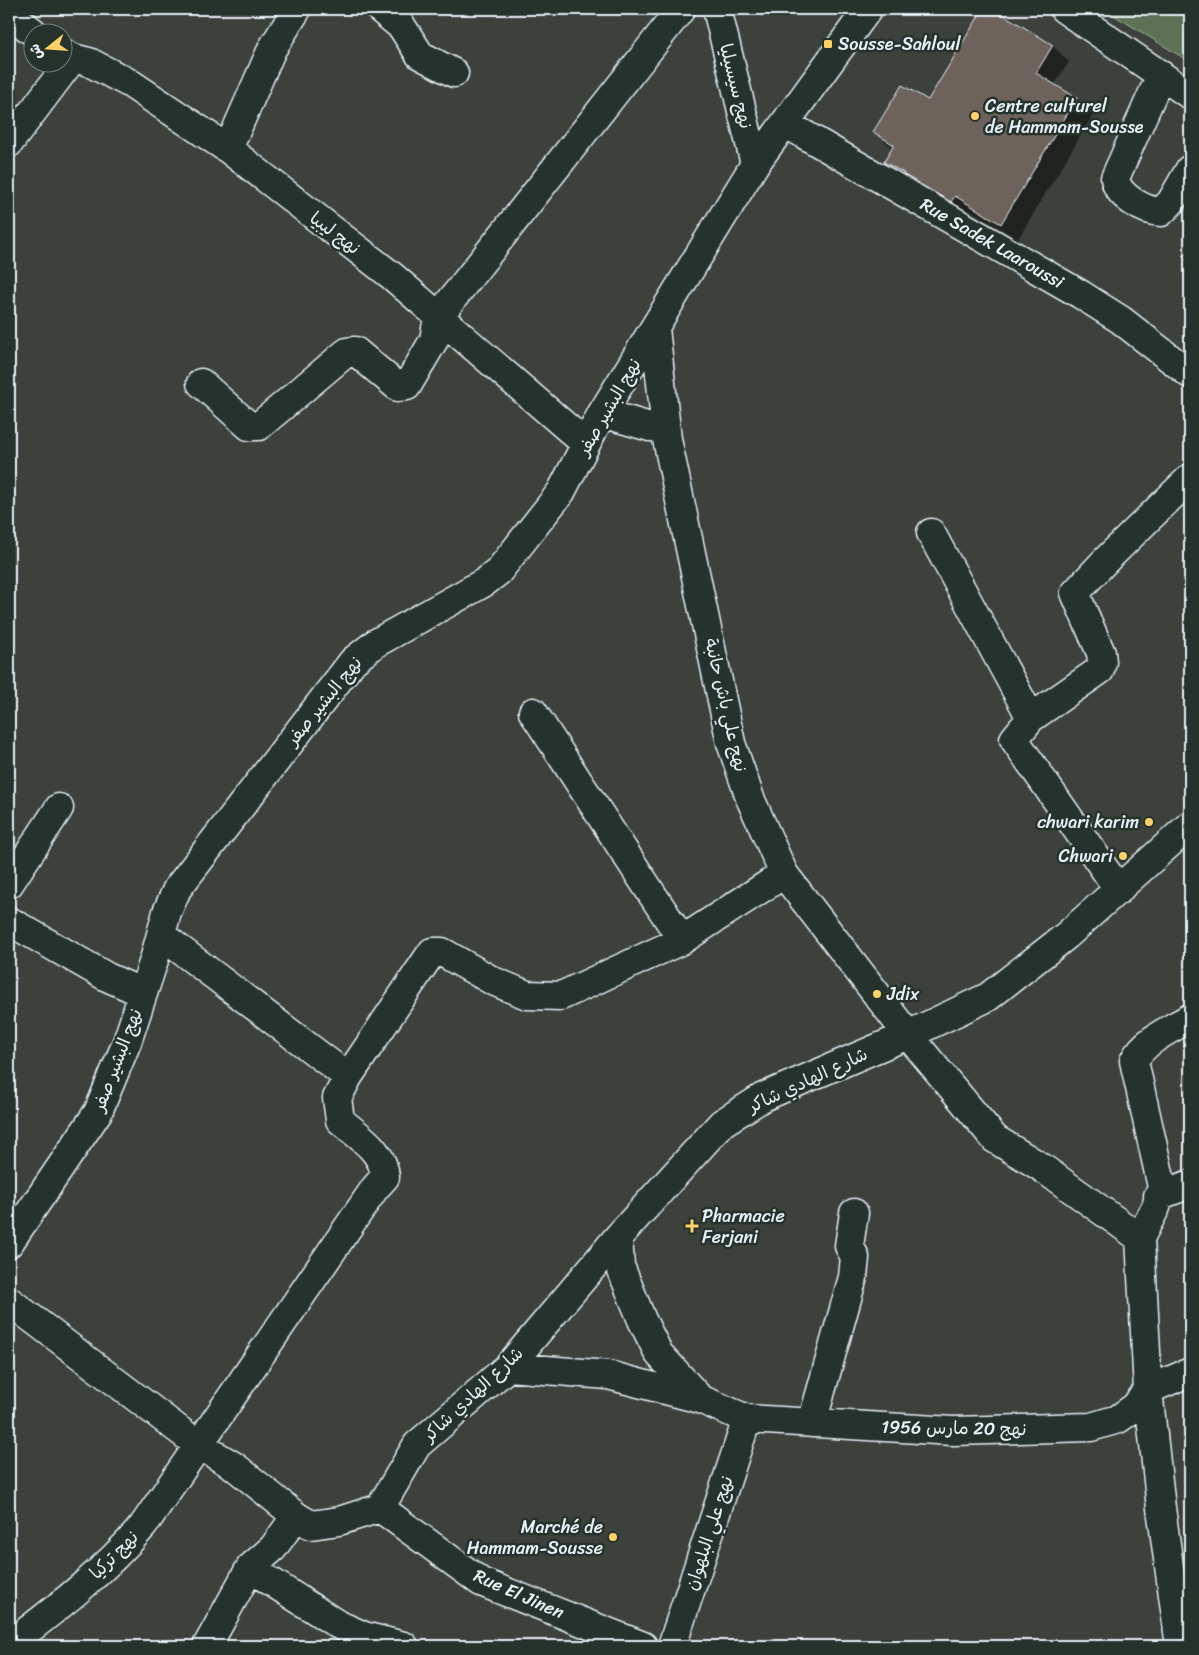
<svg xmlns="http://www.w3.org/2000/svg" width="1199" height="1655" font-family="Sriracha,'Playpen Sans Arabic',sans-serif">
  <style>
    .green { fill: #5d7154; stroke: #a2b1a6 }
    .shadow { fill: #0007 }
    .building { fill: #6e625d; stroke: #e8f1f8 }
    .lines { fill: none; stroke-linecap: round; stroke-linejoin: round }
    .minor-casing { stroke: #e8f1f8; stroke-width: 31 }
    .minor { stroke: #26332d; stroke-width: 28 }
    .poi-dot { fill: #ffd166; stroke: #26332d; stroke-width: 2 }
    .labels { text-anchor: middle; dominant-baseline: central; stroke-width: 5; stroke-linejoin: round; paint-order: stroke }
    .poi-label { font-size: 18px; fill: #e8f1f8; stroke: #26332d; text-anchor: start }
    .street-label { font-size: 18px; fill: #e8f1f8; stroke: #26332d }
  </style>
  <rect width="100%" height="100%" fill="#3c413b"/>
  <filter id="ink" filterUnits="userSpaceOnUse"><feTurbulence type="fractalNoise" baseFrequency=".02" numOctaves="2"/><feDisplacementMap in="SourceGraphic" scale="10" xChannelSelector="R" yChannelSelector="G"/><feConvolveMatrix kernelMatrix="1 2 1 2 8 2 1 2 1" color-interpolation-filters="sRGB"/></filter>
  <g filter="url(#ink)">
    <path class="green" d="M1104 9H1190V62Z"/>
    <path class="shadow" d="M985 9H991L1053 46 1069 62 1054 85 1077 99 1093 115 1018 239 971 211 965 221 902 177 886 161 893 149 875 132 928 102Z"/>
    <path class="building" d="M983 9H994L1053 45 1036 73 1077 98 1001 224 955 196 948 206 901 178 904 173 884 162 894 145 873 132 902 85 928 100Z"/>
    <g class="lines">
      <defs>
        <path id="minor" d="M380 9 402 27 420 55 454 73
          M717 9 755 164
          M1064 9 1190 95
          M9 13 33 32
          M62 52 73 58 89 62 131 84 228 149 392 276 586 444
          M1161 75 1115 178C1117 196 1144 211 1161 212L1171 202 1190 169
          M786 124 1080 294 1121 320 1190 374
          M9 143 73 58
          M228 149 272 49 297 9
          M655 328 667 439 731 743 750 798 784 874 908 1035 995 1139 1041 1167 1140 1238 1148 1390 1161 1508 1180 1646
          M201 383 249 426H259L347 352 355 351 398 387 407 386 434 340 438 317 681 9
          M602 413 650 427H665
          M931 533 1031 718
          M533 712 682 940
          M9 884 59 808
          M1119 890 1014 739 1031 718 1100 670 1102 662 1101 653 1075 593 1105 561 1190 478
          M9 921 107 977 143 993
          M161 935 348 1077
          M1158 1196 1190 1184
          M618 1237 620 1266 642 1320 659 1354 700 1399 747 1419 953 1431 1091 1427 1118 1419 1135 1407 1148 1390 1190 1372
          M1140 1238 1156 1207 1162 1187 1134 1061C1143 1041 1171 1029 1190 1018
          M9 1243 98 1112 127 1042 154 960 167 912 177 889 353 661 376 643 485 582 498 572 561 492 602 413 755 164 868 9
          M9 1301 200 1446 234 1466 296 1516 311 1525 339 1521 380 1508
          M508 1367 608 1375 700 1399
          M812 1423 853 1277 855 1257 849 1246 854 1213
          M380 1508 417 1445 508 1367 618 1237 722 1123 763 1097 908 1035 988 997 1066 936 1190 825
          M380 1508 481 1582 643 1646
          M250 1568 337 1624 364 1636 404 1646
          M9 1645C57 1608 104 1572 143 1526L375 1188 385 1177C384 1151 358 1136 340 1120L337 1098 348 1077 432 952H442L493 981 527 995 561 996 682 940 784 874
          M207 1646 250 1568 273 1548 296 1516
          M672 1646 747 1419"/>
      </defs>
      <use href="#minor" class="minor-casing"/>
      <use href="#minor" class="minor"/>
    </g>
  </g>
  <g class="poi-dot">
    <rect x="823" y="39" width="10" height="10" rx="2.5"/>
    <circle cx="975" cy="116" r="5"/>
    <circle cx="1149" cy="822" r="5"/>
    <circle cx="1123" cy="856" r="5"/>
    <circle cx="877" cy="994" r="5"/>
    <path d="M689.5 1218.5h5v5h5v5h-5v5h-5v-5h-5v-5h5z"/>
    <circle cx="613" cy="1537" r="5"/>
  </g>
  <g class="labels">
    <g class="poi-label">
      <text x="838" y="44">Sousse-Sahloul</text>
      <text x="985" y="106">Centre culturel<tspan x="985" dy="21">de Hammam-Sousse</tspan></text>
      <text x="1139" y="822" text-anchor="end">chwari karim</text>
      <text x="1113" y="856" text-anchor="end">Chwari</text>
      <text x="887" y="994">Jdix</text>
      <text x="702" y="1216">Pharmacie<tspan x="702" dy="21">Ferjani</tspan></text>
      <text x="603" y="1527" text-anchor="end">Marché de<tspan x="603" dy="21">Hammam-Sousse</tspan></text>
    </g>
    <g class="street-label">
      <text transform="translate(736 86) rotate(76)">نهج سيسيليا</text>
      <text transform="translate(335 233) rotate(37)">نهج ليبيا</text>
      <text transform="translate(992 243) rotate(30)">Rue Sadek Laaroussi</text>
      <text transform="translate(609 407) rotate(-60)">نهج البشير صفر</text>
      <text transform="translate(324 701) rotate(-51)">نهج البشير صفر</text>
      <text transform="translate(726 705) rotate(77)">نهج علي باش حانبة</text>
      <text transform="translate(117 1060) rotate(-69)">نهج البشير صفر</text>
      <text transform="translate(808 1080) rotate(-25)">شارع الهادي شاكر</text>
      <text transform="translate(473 1394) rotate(-43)">شارع الهادي شاكر</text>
      <text transform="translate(954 1428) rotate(1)">نهج 20 مارس 1956</text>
      <text transform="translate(709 1533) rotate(-72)">نهج علي البلهوان</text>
      <text transform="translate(114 1555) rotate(-45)">نهج تركيا</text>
      <text transform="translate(519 1594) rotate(24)">Rue El Jinen</text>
    </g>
  </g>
  <rect width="1199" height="1655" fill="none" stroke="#26332d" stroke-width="30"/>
  <rect x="15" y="15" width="1169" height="1625" fill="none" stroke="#e8f1f8" stroke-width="2" filter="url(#ink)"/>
  <g transform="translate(48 48) rotate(253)"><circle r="24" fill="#26332d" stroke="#747f7e"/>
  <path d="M0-4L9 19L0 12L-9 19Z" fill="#ffd166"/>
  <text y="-8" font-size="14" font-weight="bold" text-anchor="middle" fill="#e8f1f8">ش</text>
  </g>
</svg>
